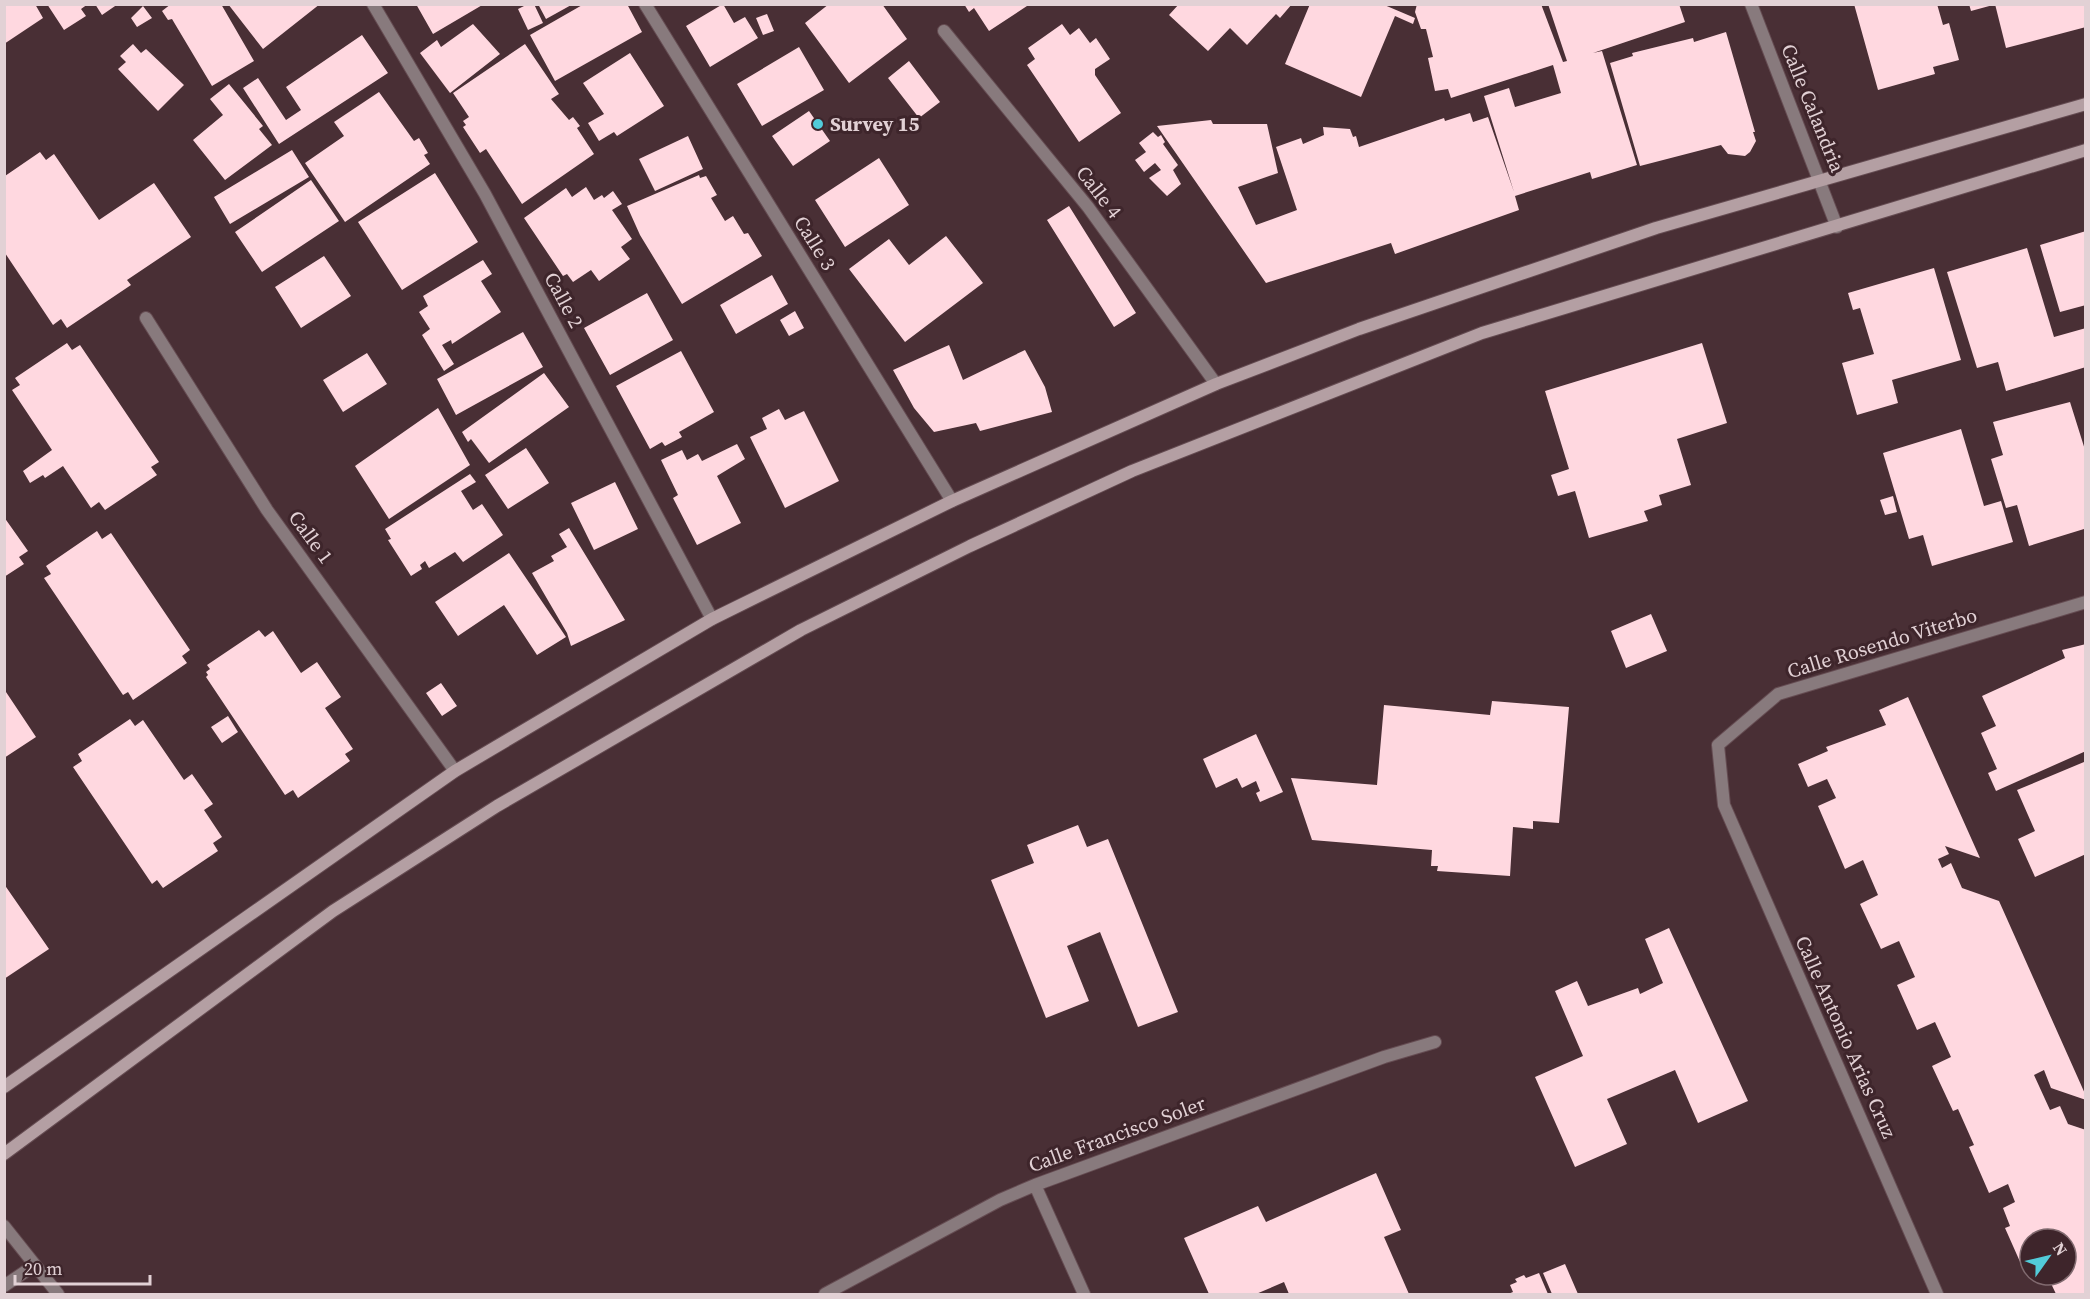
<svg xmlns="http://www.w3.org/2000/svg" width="2090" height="1299" font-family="'Source Serif 4',serif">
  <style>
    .building { fill: #ffd8e0 }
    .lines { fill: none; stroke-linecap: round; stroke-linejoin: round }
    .lane-casing { stroke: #654c52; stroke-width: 14 }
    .street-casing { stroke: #654c52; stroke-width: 14 }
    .secondary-casing { stroke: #654c52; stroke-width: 14 }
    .lane { stroke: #887a7d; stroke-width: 12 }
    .street { stroke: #887a7d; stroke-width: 12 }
    .secondary { stroke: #b49fa3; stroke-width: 12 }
    .poi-dot { fill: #52cbd9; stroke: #3e252b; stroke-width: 2 }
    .labels { text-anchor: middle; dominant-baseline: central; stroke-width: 6; stroke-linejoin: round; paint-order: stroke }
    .street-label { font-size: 20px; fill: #e2d1d5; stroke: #3e252b }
    .poi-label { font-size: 20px; font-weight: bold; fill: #e2d1d5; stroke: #3e252b; text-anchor: start }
  </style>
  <rect width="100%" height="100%" fill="#492f35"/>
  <path class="building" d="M4 4H35L43 18 4 44Z
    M47 4H88L81 9 86 16 64 30Z
    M95 4H118L102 15Z
    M171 4H221L254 61 212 86 172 19 168 20 162 11Z
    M228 4H320L263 49Z
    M416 4H484L433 34Z
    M528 4H534L543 23 528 30 518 9Z
    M538 4H573L546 19Z
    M584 4H627L642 32 555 81 530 35Z
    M723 4 734 23 745 17 758 38 710 67 686 26Z
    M829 4H882L907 39 849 83 805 23Z
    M964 4H1030L989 31 974 8 969 12Z
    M1179 4H1292L1280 18 1276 14 1247 45 1230 28 1208 51 1169 15Z
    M1310 4H1382L1415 18 1413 24 1395 16 1361 97 1285 64Z
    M1417 4H1541L1563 62 1567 61 1548 4H1679L1685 22 1593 53 1602 51 1637 165 1592 179 1590 172 1515 196 1519 210 1395 254 1391 243 1266 283 1157 126 1211 120 1213 124H1267L1278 173 1238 187 1256 225 1297 210 1276 147 1301 138 1303 144 1324 135 1323 127 1350 129 1353 137 1356 136 1359 147 1444 118 1445 121 1470 113 1473 122 1488 117 1514 192 1484 96 1509 88 1515 107 1561 93 1553 65 1451 98 1448 89 1435 91 1428 58 1433 57 1426 29H1421L1415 12Z
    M1854 4H1937L1943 25 1949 23 1959 60 1933 67 1935 74 1878 90Z
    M1969 4H1993V5L1971 11Z
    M1995 4H2086V27L2006 48Z
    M143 6 152 18 137 27 131 18Z
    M767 14 774 31 763 35 756 18Z
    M473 24 500 54 450 93 420 53 437 40 441 47Z
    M1062 24 1070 35 1079 28 1090 43 1096 38 1110 59 1095 69V75L1121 113 1079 142 1027 65 1035 59 1028 48Z
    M1726 32 1755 132H1753L1756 141 1750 152 1745 156 1728 154 1721 145 1640 166 1610 63 1633 56 1632 53 1693 38 1694 42Z
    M362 35 388 73 279 144 243 88 258 78 286 120 301 110 286 87Z
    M133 44 141 53 146 49 184 85 158 111 118 69 126 62 120 56Z
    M525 44 559 94 551 99 569 120 573 117 580 126 577 128 594 154 522 204 486 149 480 153 463 127 466 125 463 121 469 117 453 93Z
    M799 47 824 90 762 126 737 84Z
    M630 53 664 106 617 136 614 132 599 141 588 123 604 114 583 83Z
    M909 61 940 102 919 118 888 78Z
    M229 84 263 126 259 129 272 145 225 180 193 140 223 115 210 99Z
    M379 92 414 141 419 138 428 153 424 155 430 164 345 222 305 163 344 136 334 122Z
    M809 111 830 141 793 166 772 136Z
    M1153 132 1158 137 1161 135 1165 142 1163 144 1178 165 1173 170 1181 184 1167 196 1149 178 1161 170 1155 163 1144 172 1135 160 1146 152 1139 143Z
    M688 136 703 169 655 191 639 159Z
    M292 150 309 177 230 224 214 197Z
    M40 152 46 160 54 154 99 220 154 183 191 237 127 280 131 285 67 328 61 319 53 325 5 253V176Z
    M879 158 909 205 845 247 815 200Z
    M435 173 478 242 402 290 358 222Z
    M699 175 700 178 706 176 717 195 711 198 725 221 733 216 744 234 748 233 762 256 682 304 640 235 627 206Z
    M311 180 339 221 262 272 235 232Z
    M586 187 594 200 602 195 604 198 613 191 622 204 612 210 632 239 621 247 630 259 599 281 591 270 573 282 567 274 563 276 524 218 566 188 572 197Z
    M1069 206 1136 313 1114 327 1047 220Z
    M2086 231V305L2060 312 2040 245Z
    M946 236 983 283 905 342 849 269 889 239 909 265Z
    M2027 248 2054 337 2086 328V367L2006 391 1998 362 1977 368 1947 272Z
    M324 256 351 296 301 328 275 287Z
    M483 260 492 274 481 281 501 312 452 344 451 340 442 345 454 364 444 371 422 335 430 329 419 312 428 306 423 296Z
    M1934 268 1961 360 1892 380 1898 403 1857 415 1842 363 1874 354 1860 308 1853 310 1848 293Z
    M772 275 788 304 736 334 720 305Z
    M647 293 673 340 610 375 584 328Z
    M795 311 804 328 789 336 780 320Z
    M523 332 543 367 456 415 437 379Z
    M67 343 72 350 80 345 159 462 151 467 157 475 105 510 99 502 91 508 63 466 45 478 43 475 30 483 23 471 52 450 12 390 20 385 15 378Z
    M1702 343 1727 423 1677 439 1691 485 1659 495 1662 505 1644 511 1648 521 1589 538 1575 491 1558 496 1551 475 1569 469 1545 391Z
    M949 345 963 380 1025 350 1045 387 1052 412 980 431 976 423 934 432 914 408 893 370Z
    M681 351 714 412 679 432 682 437 665 446 662 442 650 449 616 386Z
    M367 353 387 384 343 412 323 380Z
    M544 373 569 407 489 463 471 439 468 442 462 432Z
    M2070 402 2086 453 2084 529 2029 546 2017 505 2006 508 1991 459 2003 455 1993 422Z
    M438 408 470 465 389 519 355 466Z
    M779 409 785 420 804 411 839 481 785 508 750 437 767 429 762 418Z
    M1961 429 1984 506 2001 501 2013 542 1932 566 1923 535 1909 539 1883 453Z
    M737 444 745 459 717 476 741 523 697 545 673 498 678 495 661 460 682 450 687 460 698 454 702 461Z
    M526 448 549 483 508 509 485 475Z
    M470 474 476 482 461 491 473 510 482 504 503 535 463 562 455 552 429 568 425 561 420 565 422 569 411 576 388 540 391 539 385 529Z
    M615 482 638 529 594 550 571 503Z
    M1893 496 1897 512 1885 515 1880 500Z
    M4 517 28 551 19 557 24 564 4 577Z
    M569 528 625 620 571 646 567 633 532 573 554 561 551 556 567 547 559 534Z
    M97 531 102 539 111 533 190 650 182 656 187 663 133 700 128 692 123 695 44 578 51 574 46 566Z
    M509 553 566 637 537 655 504 605 458 636 435 602Z
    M1651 614 1667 651 1626 668 1611 631Z
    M259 630 265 637 273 631 301 673 317 662 341 697 325 708 353 749 345 754 350 761 298 798 293 790 285 795 206 677 208 675 206 672 210 669 207 665Z
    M2086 644V751L1996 791 1988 773 1997 769 1981 733 1996 726 1982 696 2065 658 2062 650Z
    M441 683 457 706 442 716 426 693Z
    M4 689 36 737 4 758Z
    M1908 697 1980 858 1945 846 1949 854 1938 859 1942 868 1951 863 1962 888 1999 901 2086 1096V1100L2051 1088 2044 1070 2034 1075 2050 1110 2060 1106 2068 1124 2086 1130V1294H2056L2047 1275H2066V1239H2030V1271L2025 1273 2005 1228 2010 1226 2003 1208 2015 1202 2008 1184 1989 1193 1969 1147 1974 1145 1958 1109 1953 1111 1932 1066 1951 1057 1935 1022 1917 1030 1897 985 1915 977 1899 941 1881 949 1860 904 1878 895 1863 860 1845 869 1818 806 1836 798 1827 779 1808 787 1798 764 1828 751 1826 747 1886 725 1879 710Z
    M1492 701 1569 707 1559 823 1533 821V829L1513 827 1510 876 1437 871 1438 866H1431L1432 850 1312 840 1291 778 1377 785 1384 705 1490 715Z
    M228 716 238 732 222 743 211 727Z
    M130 719 135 726 143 720 184 780 192 774 213 804 204 810 222 837 213 843 218 851 163 888 157 880 152 884 73 767 82 761 78 754Z
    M1256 734 1283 792 1260 802 1256 793 1260 791 1256 781 1242 788 1237 778 1216 788 1203 759Z
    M2084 762 2086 854 2035 877 2018 839 2035 831 2017 790Z
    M1078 825 1087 847 1108 839 1178 1012 1138 1027 1100 932 1067 946 1089 1001 1046 1018 991 880 1034 863 1027 845Z
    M4 884 49 949 4 979Z
    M1669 928 1748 1101 1698 1123 1675 1070 1607 1099 1627 1144 1575 1167 1535 1077 1583 1056 1555 991 1577 981 1588 1006 1638 988 1640 994 1663 983 1645 939Z
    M1376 1173 1401 1230 1384 1237 1409 1294H1289L1284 1282 1256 1294H1209L1184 1238 1258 1206 1266 1222Z
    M1565 1264 1578 1294H1552L1543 1273Z
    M1539 1273 1548 1294H1508L1513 1292 1510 1285 1517 1282 1515 1279 1524 1275 1526 1278Z"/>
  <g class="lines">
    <defs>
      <path id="lane" d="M4 1226 58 1294
        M4 1286 35 1265"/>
      <path id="street" d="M373 4 485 194 712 619
        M645 4 952 501
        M1751 4 1837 227
        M944 31 1088 207 1216 384
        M146 318 267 510 455 771
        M1035 1185 1084 1294
        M825 1294 1000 1200 1035 1185 1384 1057 1435 1042
        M1937 1294 1724 805 1718 745 1778 694 2086 602"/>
      <path id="secondary" d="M4 1087 455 771 712 619 952 501 1216 384 1359 329 1656 228 2086 104
        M4 1154 333 911 497 806 801 630 970 546 1132 471 1482 333 2086 150"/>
    </defs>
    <use href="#lane" class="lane-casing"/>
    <use href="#street" class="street-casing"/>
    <use href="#secondary" class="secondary-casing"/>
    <use href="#lane" class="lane"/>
    <use href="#street" class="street"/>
    <use href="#secondary" class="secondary"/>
  </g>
  <circle class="poi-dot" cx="818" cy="124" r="6"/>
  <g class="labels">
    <g class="street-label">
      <text transform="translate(1813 108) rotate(68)">Calle Calandria</text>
      <text transform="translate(1099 192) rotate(52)">Calle 4</text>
      <text transform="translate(815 243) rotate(58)">Calle 3</text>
      <text transform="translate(564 300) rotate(62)">Calle 2</text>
      <text transform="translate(311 537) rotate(54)">Calle 1</text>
      <text transform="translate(1882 643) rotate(-17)">Calle Rosendo Viterbo</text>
      <text transform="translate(1846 1037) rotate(66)">Calle Antonio Arias Cruz</text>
      <text transform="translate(1117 1134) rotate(-20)">Calle Francisco Soler</text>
    </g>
    <g class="poi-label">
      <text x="830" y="124">Survey 15</text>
    </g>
  </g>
  <rect width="2090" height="1299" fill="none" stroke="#e2d1d5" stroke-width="12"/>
  <g transform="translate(2048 1257) rotate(56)"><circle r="28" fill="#3e252b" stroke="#806a6f" stroke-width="1.5"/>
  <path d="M0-4.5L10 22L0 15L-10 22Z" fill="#52cbd9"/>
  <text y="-9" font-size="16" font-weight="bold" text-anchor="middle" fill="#e2d1d5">N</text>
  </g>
  <path d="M15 1275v9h135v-9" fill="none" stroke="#e2d1d5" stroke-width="3"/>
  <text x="24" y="1275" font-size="18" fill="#e2d1d5" stroke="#3e252b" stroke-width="4.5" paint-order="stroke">20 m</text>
</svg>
